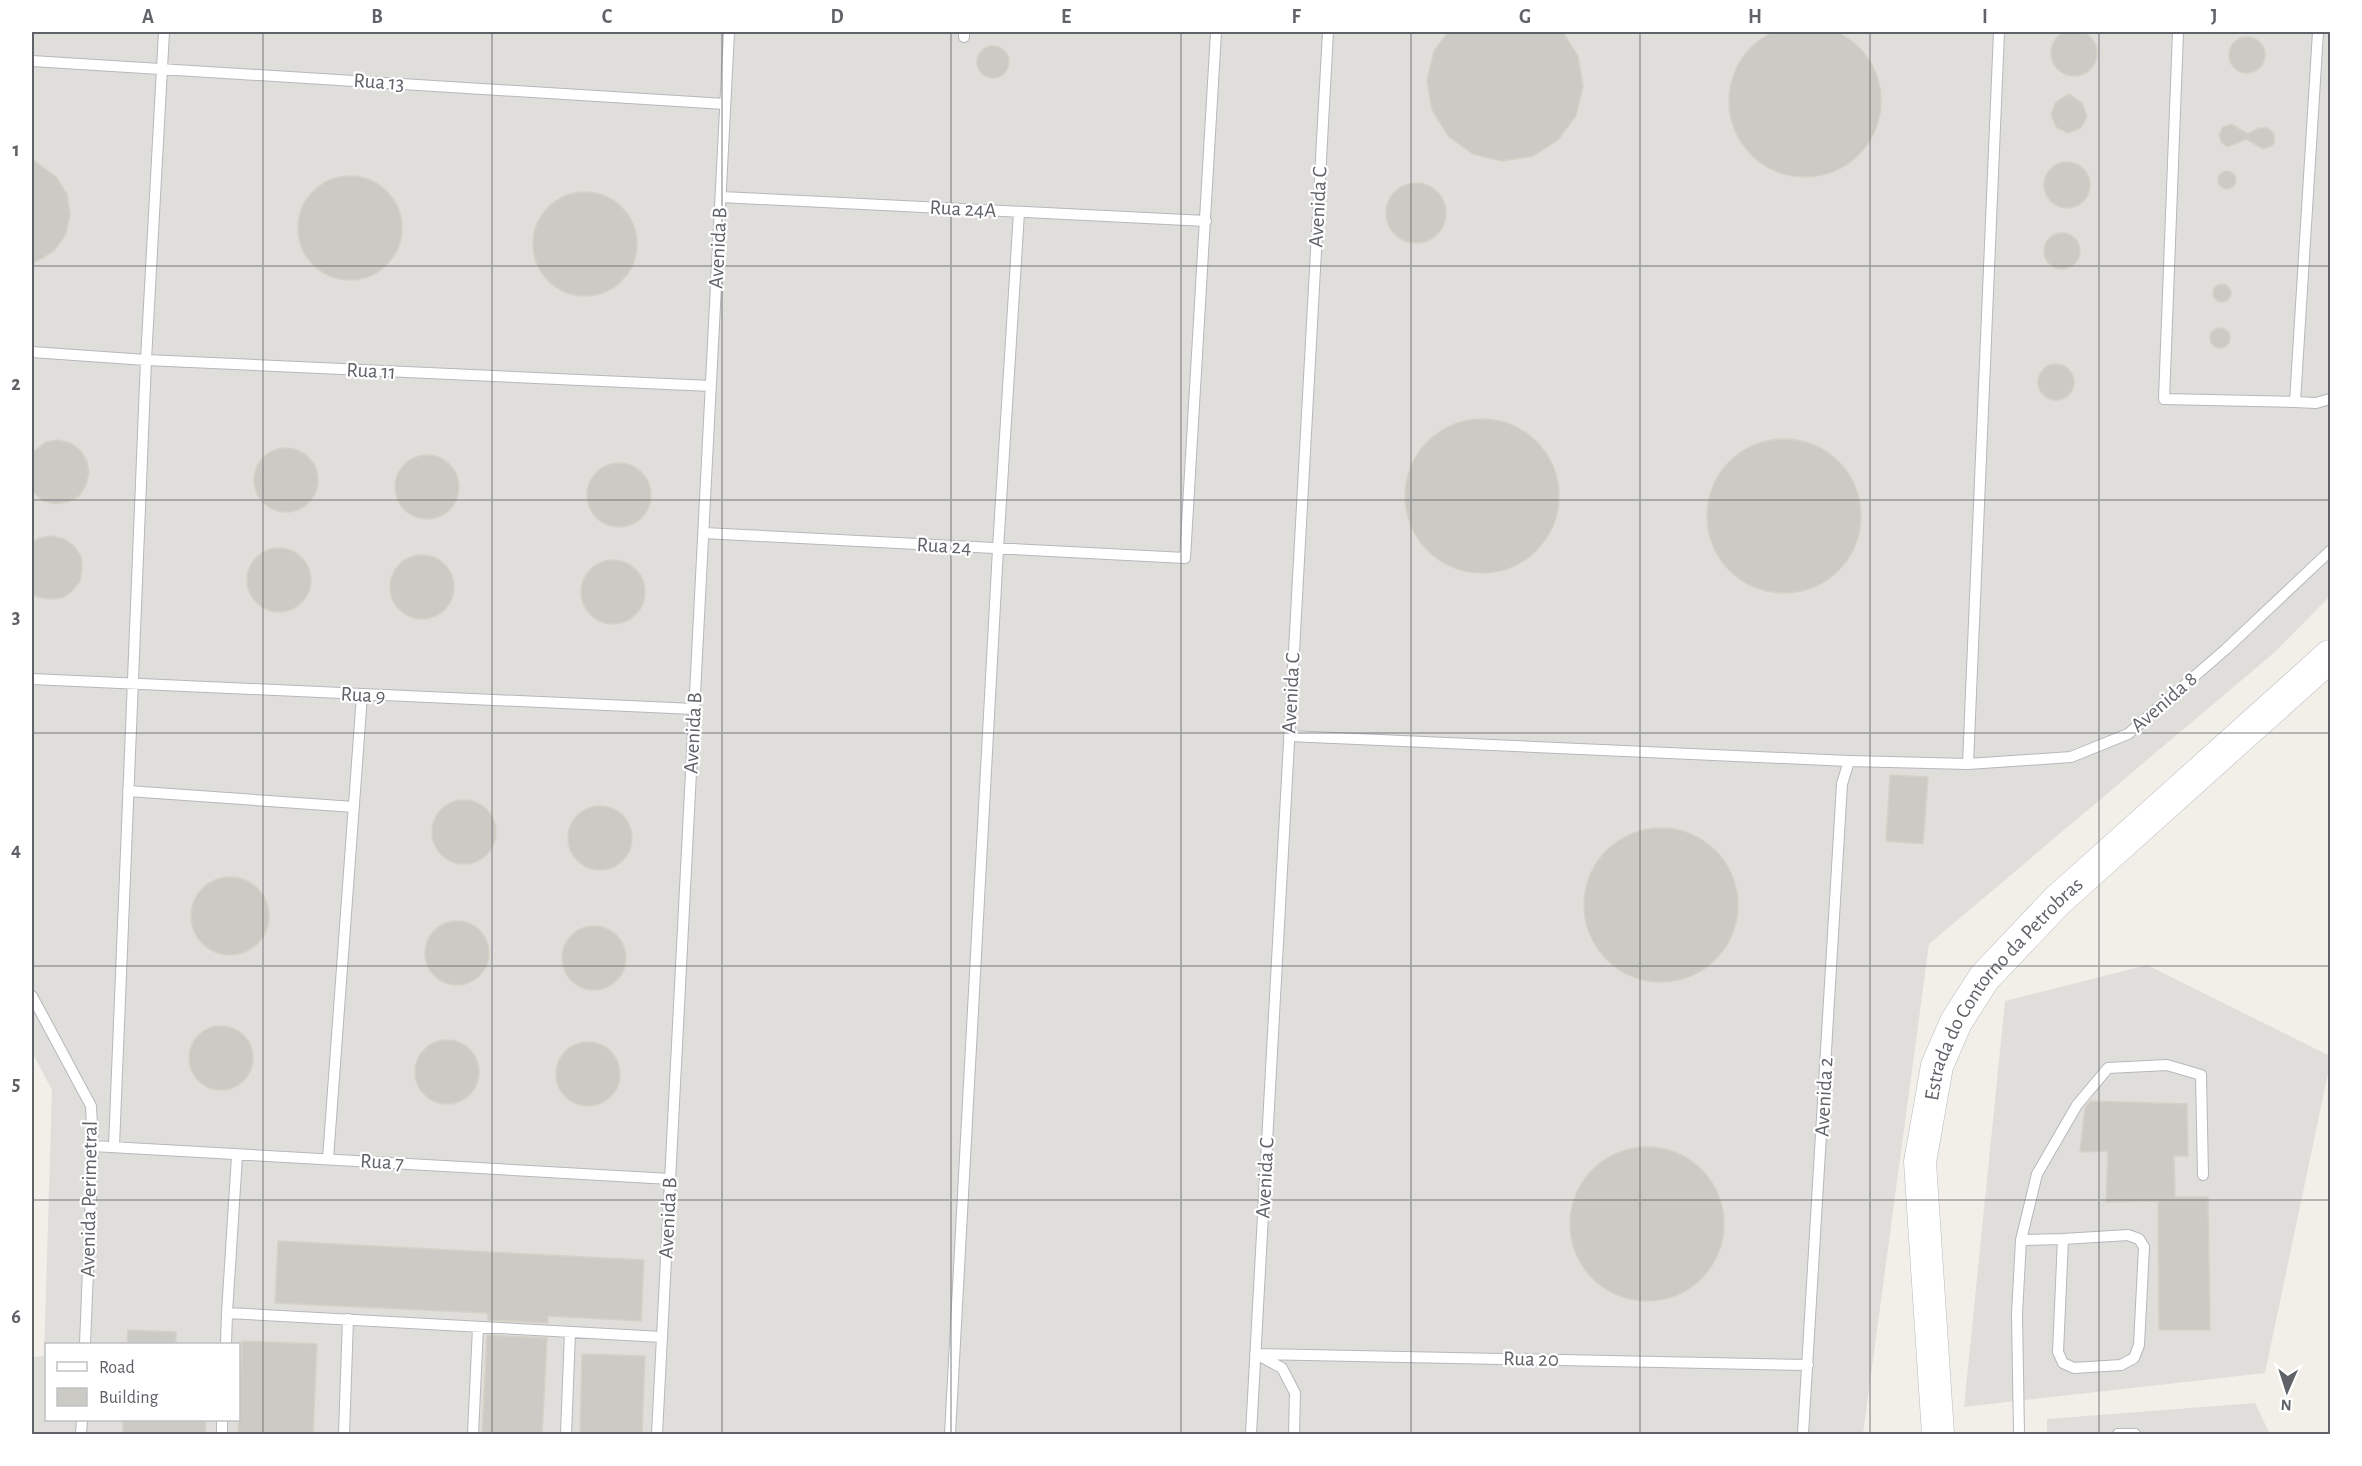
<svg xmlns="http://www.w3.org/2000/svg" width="2362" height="1466" font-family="'Alegreya Sans',sans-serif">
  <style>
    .industrial { fill: #e0deda; fill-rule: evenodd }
    .building { fill: #cccac5; stroke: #d6d1c6; stroke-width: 1.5 }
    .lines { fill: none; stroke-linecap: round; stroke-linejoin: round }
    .lane-casing { stroke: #b5b8bc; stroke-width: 12 }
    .secondary-casing { stroke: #b6babf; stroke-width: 33 }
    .lane { stroke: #fff; stroke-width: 10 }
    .secondary { stroke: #fff; stroke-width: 32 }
    .grid { fill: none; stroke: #5f6368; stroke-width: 1.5; stroke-opacity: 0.55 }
    .labels { text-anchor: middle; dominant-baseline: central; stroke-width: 4.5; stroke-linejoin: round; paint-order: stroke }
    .street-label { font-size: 21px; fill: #5f6368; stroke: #fff }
    .neatline { fill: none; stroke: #5f6368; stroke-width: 2 }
    .grid-label { font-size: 20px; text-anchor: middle; font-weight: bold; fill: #5f6368 }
  </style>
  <rect width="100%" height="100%" fill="#f1efe8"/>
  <path class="industrial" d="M32 32H2330V596L2275 652 1929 944 1863 1434H32V1357L44 1356 52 1090 32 1052ZM46 1344H238V1420H46Z
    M2147 965 2330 1056V1064L2265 1373 1964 1407 2005 1001Z
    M2255 1403 2270 1434H2047V1419Z"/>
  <path class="building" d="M1729 101a76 76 0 1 1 152 0a76 76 0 1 1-152 0Z
    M2051 53a23 23 0 1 1 46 0a23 23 0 1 1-46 0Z
    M1448 32H1563L1578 56 1583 86 1576 116 1558 140 1533 156 1502 161 1473 154 1448 136 1432 110 1427 80 1434 51Z
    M2229 55a18 18 0 1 1 36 0a18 18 0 1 1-36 0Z
    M977 62a16 16 0 1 1 32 0a16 16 0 1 1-32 0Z
    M2069 94 2082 103 2087 116 2081 128 2068 133 2056 127 2051 114 2056 102Z
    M2231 124 2248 134 2259 128H2268L2274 134V143L2271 146 2263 149 2246 139 2228 147 2222 143 2219 135 2223 127Z
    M32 159 56 177 67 194 70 214 66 234 54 251 32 264Z
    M2044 185a23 23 0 1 1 46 0a23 23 0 1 1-46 0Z
    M2218 180a9 9 0 1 1 18 0a9 9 0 1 1-18 0Z
    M298 228a52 52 0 1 1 104 0a52 52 0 1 1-104 0Z
    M1386 213a30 30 0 1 1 60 0a30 30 0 1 1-60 0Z
    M533 244a52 52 0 1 1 104 0a52 52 0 1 1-104 0Z
    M2044 251a18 18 0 1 1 36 0a18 18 0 1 1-36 0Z
    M2213 293a9 9 0 1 1 18 0a9 9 0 1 1-18 0Z
    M2210 338a10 10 0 1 1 20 0a10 10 0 1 1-20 0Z
    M2038 382a18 18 0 1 1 36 0a18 18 0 1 1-36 0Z
    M1405 496a77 77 0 1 1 154 0a77 77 0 1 1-154 0Z
    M1707 516a77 77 0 1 1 154 0a77 77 0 1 1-154 0Z
    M58 440 70 443 80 450 87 461 89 473 86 485 79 496 68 502 56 504 43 501 32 491V453L46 442Z
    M254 480a32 32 0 1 1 64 0a32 32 0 1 1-64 0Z
    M395 487a32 32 0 1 1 64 0a32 32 0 1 1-64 0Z
    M587 495a32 32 0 1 1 64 0a32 32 0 1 1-64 0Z
    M51 536 64 539 74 546 81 556 82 569 80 581 72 591 62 598 49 599 37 597 32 593V542L39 538Z
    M247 580a32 32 0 1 1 64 0a32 32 0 1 1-64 0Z
    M390 587a32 32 0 1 1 64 0a32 32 0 1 1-64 0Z
    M581 592a32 32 0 1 1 64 0a32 32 0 1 1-64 0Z
    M1890 775 1928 777 1923 844 1886 841Z
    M432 832a32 32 0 1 1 64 0a32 32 0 1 1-64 0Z
    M568 838a32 32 0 1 1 64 0a32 32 0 1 1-64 0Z
    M1584 905a77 77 0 1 1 154 0a77 77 0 1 1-154 0Z
    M191 916a39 39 0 1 1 78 0a39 39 0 1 1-78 0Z
    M425 953a32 32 0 1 1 64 0a32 32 0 1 1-64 0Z
    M562 958a32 32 0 1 1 64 0a32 32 0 1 1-64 0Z
    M189 1058a32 32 0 1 1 64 0a32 32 0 1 1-64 0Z
    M415 1072a32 32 0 1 1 64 0a32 32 0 1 1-64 0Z
    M556 1074a32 32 0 1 1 64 0a32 32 0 1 1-64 0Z
    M2090 1101 2187 1104 2188 1156H2174L2175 1197H2208L2210 1330H2159L2158 1201 2106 1202 2108 1151 2080 1152 2085 1108Z
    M1570 1224a77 77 0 1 1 154 0a77 77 0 1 1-154 0Z
    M278 1241 644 1260 641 1321 548 1316V1323L488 1320V1313L275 1303Z
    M128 1330 176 1332V1344H127Z
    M487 1335 547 1338 542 1434H482Z
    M242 1341 317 1344 313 1434H238Z
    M582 1354 645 1356 642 1434H580Z
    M123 1419H206L205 1434H123Z"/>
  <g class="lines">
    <defs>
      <path id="lane" d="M2178 32 2164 399 2295 402 2318 32
        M964 37V32
        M32 61 725 104
        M721 197 1206 221
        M32 352 146 360 711 386
        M2295 402 2316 403 2330 399
        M704 533 1185 558 1216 32
        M32 679 694 709
        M1289 736 1849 761 1968 764 2071 757 2128 734 2226 649 2330 551
        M1968 764 1999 32
        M128 791 354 807
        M32 996 91 1106 93 1146 85 1344
        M93 1146 670 1179
        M114 1146 146 360 164 32
        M237 1156 227 1313 662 1337
        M328 1159 362 695
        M2021 1240 2063 1239 2058 1352 2063 1363 2074 1368 2121 1365 2134 1358 2139 1345 2144 1247 2139 1239 2128 1235 2063 1239
        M226 1344 227 1313
        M1255 1354 1808 1365
        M1258 1355 1282 1368 1295 1393 1294 1434
        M81 1434 82 1420
        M222 1434V1420
        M344 1434 348 1319
        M473 1434 478 1327
        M566 1434 570 1332
        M657 1434 729 32
        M950 1434 998 549 1019 212
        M1251 1434 1328 32
        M1803 1434 1842 784 1849 761
        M2019 1434 2017 1314 2021 1240 2037 1174 2077 1105 2108 1068 2167 1065 2201 1075 2203 1175
        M2118 1434H2135"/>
      <g id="secondary">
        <path id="s1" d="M1938 1434 1920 1162 1937 1066 1956 1022 1984 978 2057 901 2330 656"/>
      </g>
    </defs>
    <use href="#lane" class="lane-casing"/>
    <use href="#secondary" class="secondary-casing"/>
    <use href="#lane" class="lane"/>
    <use href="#secondary" class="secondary"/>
  </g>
  <path class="grid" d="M263 32V1434M492 32V1434M722 32V1434M951 32V1434M1181 32V1434M1411 32V1434M1640 32V1434M1870 32V1434M2099 32V1434M32 266H2330M32 500H2330M32 733H2330M32 966H2330M32 1200H2330"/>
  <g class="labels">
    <g class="street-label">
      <text transform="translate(379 82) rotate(4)">Rua 13</text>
      <text transform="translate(1318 207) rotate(-87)">Avenida C</text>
      <text transform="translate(963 209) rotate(3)">Rua 24A</text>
      <text transform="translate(718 248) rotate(-87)">Avenida B</text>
      <text transform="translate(371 371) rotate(3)">Rua 11</text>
      <text transform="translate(944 546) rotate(3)">Rua 24</text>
      <text transform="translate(1291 693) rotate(-87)">Avenida C</text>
      <text transform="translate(363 695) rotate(3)">Rua 9</text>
      <text transform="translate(2164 702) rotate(-41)">Avenida 8</text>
      <text transform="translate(693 733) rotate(-87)">Avenida B</text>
      <text stroke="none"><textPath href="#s1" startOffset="471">Estrada do Contorno da Petrobras</textPath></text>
      <text transform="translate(1824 1097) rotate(-87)">Avenida 2</text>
      <text transform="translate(382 1162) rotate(3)">Rua 7</text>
      <text transform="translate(1265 1178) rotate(-87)">Avenida C</text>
      <text transform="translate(89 1199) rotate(-89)">Avenida Perimetral</text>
      <text transform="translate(668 1218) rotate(-87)">Avenida B</text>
      <text transform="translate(1531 1359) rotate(1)">Rua 20</text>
    </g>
  </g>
  <rect width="2362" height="1466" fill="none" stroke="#ffffff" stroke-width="66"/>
  <rect x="45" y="1343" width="195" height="78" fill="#ffffff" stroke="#bfc1c3" stroke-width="1.5"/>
  <rect x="57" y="1362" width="30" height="9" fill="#ffffff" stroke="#bfc1c3" stroke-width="1.5"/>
  <text x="99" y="1373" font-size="18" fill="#5f6368">Road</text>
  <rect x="57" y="1388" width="30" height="18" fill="#cccac5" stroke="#bfc1c3" stroke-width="1.5"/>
  <text x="99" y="1403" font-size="18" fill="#5f6368">Building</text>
  <g transform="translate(2287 1391) rotate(183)" stroke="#ffffff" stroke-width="4.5" paint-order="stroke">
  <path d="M0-4.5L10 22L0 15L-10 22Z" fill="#5f6368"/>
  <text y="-9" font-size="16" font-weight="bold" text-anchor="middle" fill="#5f6368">N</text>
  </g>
  <rect x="33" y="33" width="2296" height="1400" class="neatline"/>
  <g class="grid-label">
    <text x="148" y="23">A</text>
    <text x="377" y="23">B</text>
    <text x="607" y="23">C</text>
    <text x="837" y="23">D</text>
    <text x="1066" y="23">E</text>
    <text x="1296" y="23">F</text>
    <text x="1525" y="23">G</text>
    <text x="1755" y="23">H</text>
    <text x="1985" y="23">I</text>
    <text x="2214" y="23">J</text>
    <text x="16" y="156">1</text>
    <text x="16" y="390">2</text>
    <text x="16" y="623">3</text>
    <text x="16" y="856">4</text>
    <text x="16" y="1090">5</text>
    <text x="16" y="1323">6</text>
  </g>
</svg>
